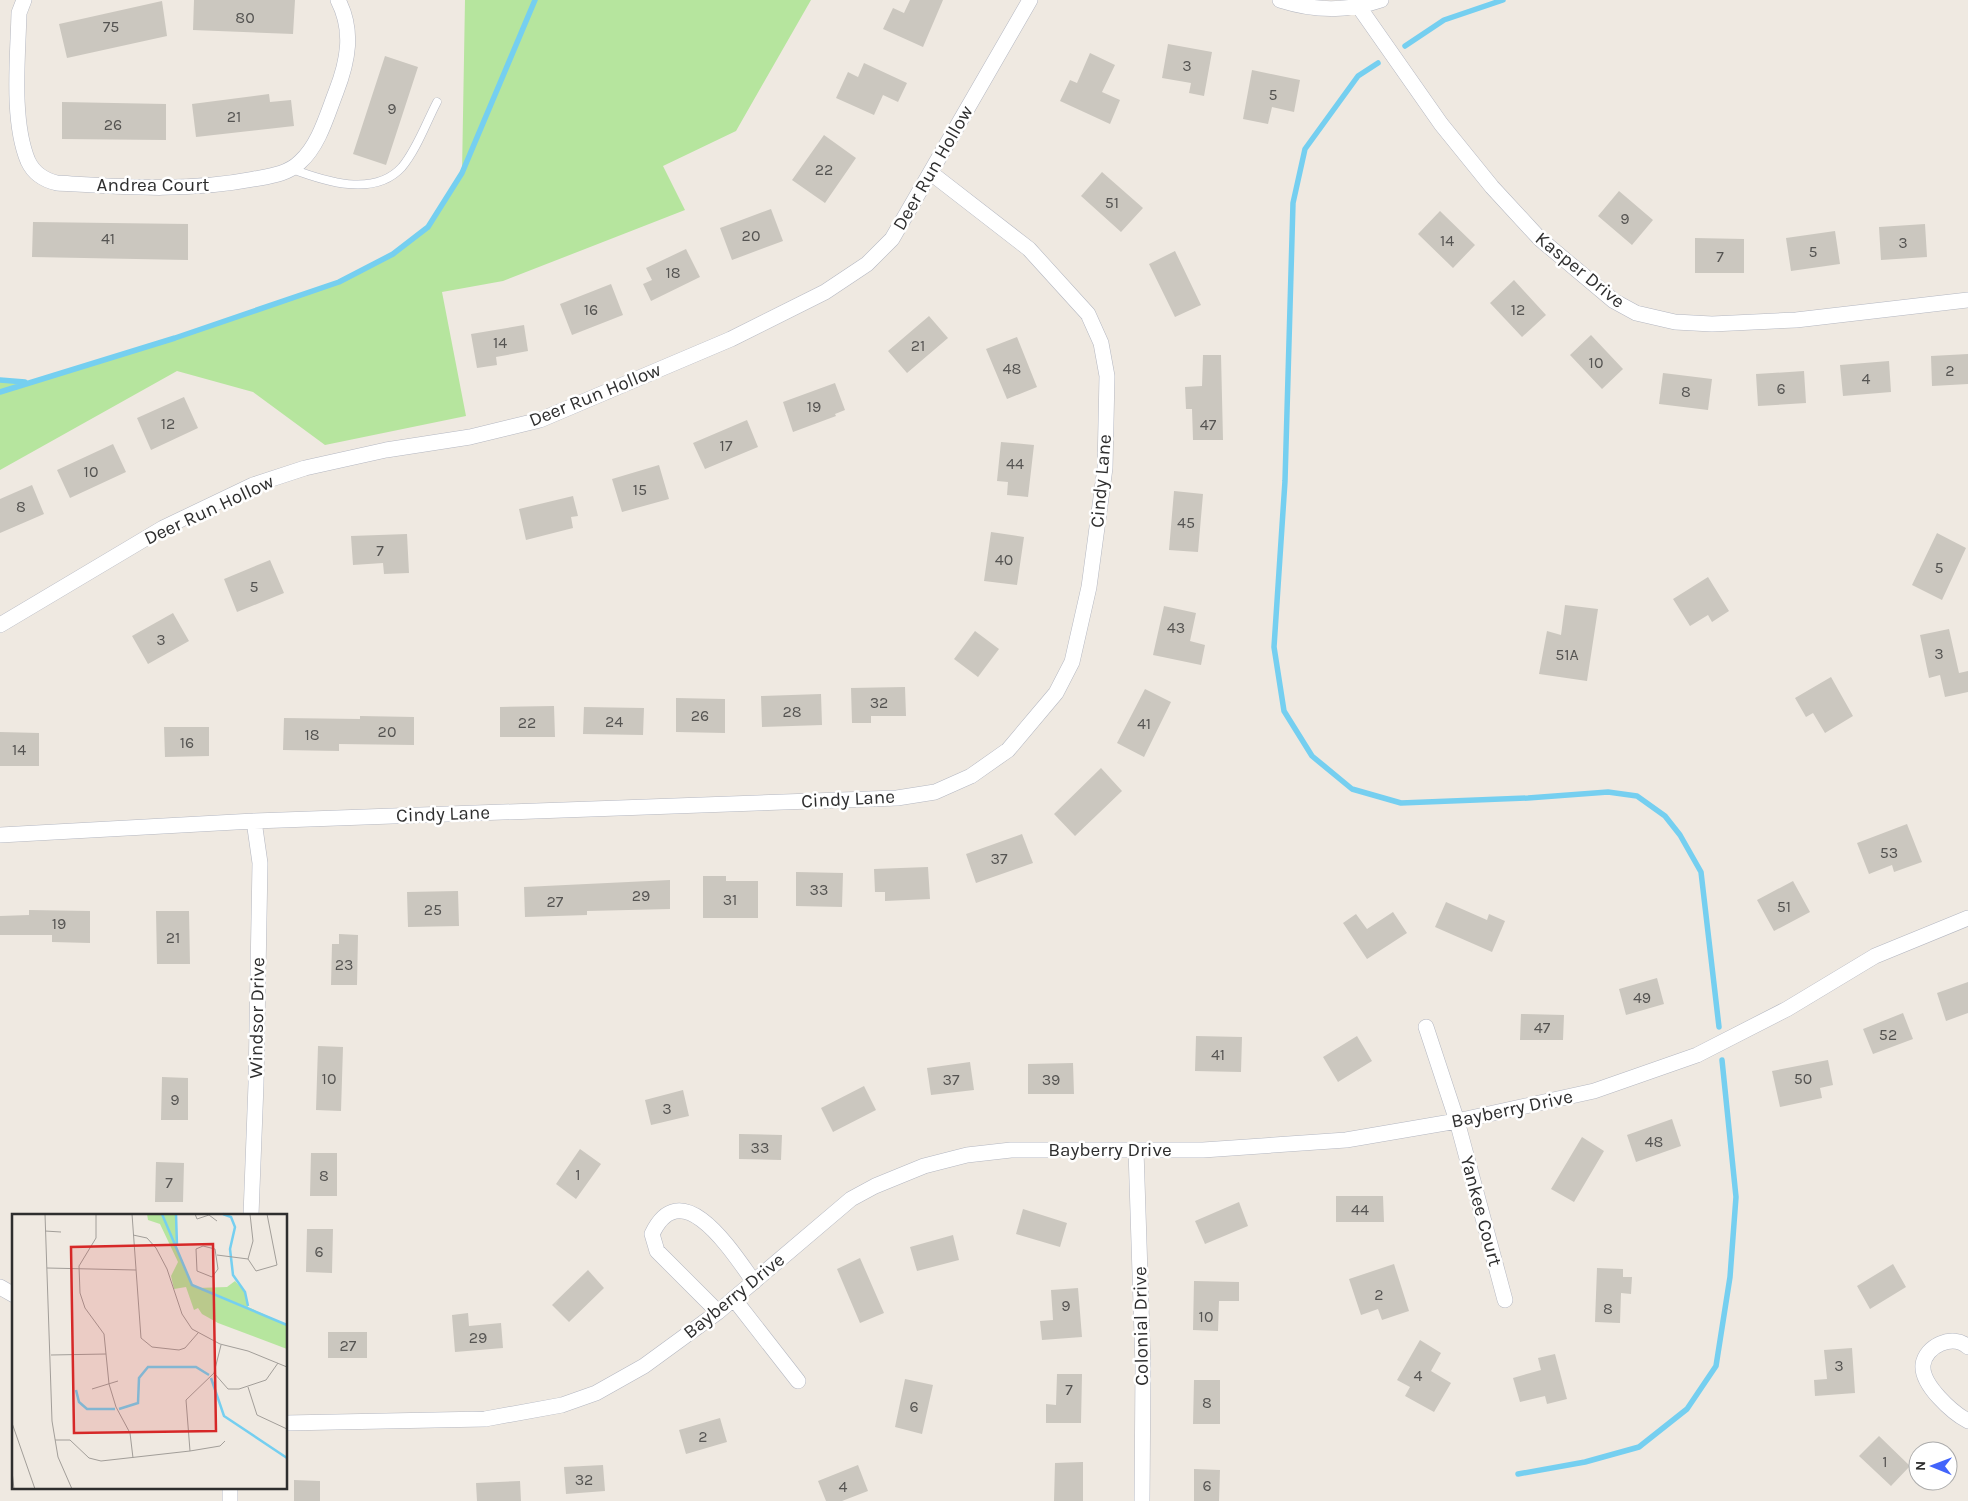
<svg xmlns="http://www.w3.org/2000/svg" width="1968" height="1501" font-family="Karla,sans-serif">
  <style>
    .green { fill: #b6e59e }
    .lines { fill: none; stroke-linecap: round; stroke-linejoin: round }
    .stream { stroke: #75cff0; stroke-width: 5.5 }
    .building { fill: #cbc7bf }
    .service-casing { stroke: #b4b7c1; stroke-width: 9 }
    .minor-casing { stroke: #b4b7c1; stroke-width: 16 }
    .service { stroke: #fff; stroke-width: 8 }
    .minor { stroke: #fff; stroke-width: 15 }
    .labels { text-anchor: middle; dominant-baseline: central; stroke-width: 5; stroke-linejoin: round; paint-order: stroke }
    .number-label { font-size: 16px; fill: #555452 }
    .street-label { font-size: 19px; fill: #2e2e2e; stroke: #fff }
    .inset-river { fill: none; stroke: #75cff0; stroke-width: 2.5 }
    .inset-road { fill: none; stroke: #a29e99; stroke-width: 1 }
    .view { fill: #d62828; fill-opacity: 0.15; stroke: #d62828; stroke-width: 2.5 }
    .inset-edge { fill: none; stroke: #2e2e2e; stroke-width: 2.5 }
  </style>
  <rect width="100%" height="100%" fill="#efe9e1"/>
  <path class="green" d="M465 0H811L736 131 663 166 685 210 503 281 442 292 466 416 325 445 253 392 177 371 0 470V380L28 382 175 338 339 282 393 254 428 227 462 173Z"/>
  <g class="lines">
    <path class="stream" d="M1405 46 1444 20 1503 0
      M1378 63 1358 76 1305 149 1293 203 1285 481 1274 647 1284 711 1312 756 1352 789 1401 803 1528 798 1608 792 1637 796 1665 816 1680 835 1701 872 1719 1027
      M0 380 25 382
      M0 392 175 338 339 282 393 254 428 227 462 173 535 0
      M1518 1474 1585 1462 1639 1447 1687 1409 1716 1366 1730 1277 1736 1197 1722 1060"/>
  </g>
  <path class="building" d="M194 0H295L293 34 193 30Z
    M910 0H943L923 47 883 29 893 8 904 13Z
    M162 1 167 36 67 58 59 24Z
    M1168 44 1212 52 1204 96 1189 93 1191 83 1162 78Z
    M1090 53 1115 65 1102 92 1120 100 1110 124 1060 101 1070 80 1077 83Z
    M385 56 418 67 386 165 353 154Z
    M864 63 907 83 898 102 883 95 874 115 836 98 848 72 858 77Z
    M1252 70 1300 80 1294 112 1272 107 1268 124 1243 119Z
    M269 94 270 102 291 100 294 126 196 137 192 104Z
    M62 102 166 104V140L62 139Z
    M824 135 856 158 825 203 792 180Z
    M1102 172 1143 208 1121 232 1081 196Z
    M1619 191 1653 220 1632 245 1598 216Z
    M771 209 783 241 732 260 720 228Z
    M1440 211 1475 245 1453 268 1418 234Z
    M33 222 188 224V260L32 257Z
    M1925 224 1927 257 1881 260 1879 227Z
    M1835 231 1840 264 1791 271 1786 238Z
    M1695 238 1744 239V273H1695Z
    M686 249 700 277 651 301 643 284 652 280 646 268Z
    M1175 251 1201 305 1175 317 1149 264Z
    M1514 280 1546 315 1522 337 1490 303Z
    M611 284 623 315 572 335 560 304Z
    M929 316 948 338 907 373 888 351Z
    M524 325 528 351 496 357 497 365 477 368 471 334Z
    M1591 335 1623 369 1602 389 1570 355Z
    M1017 337 1037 387 1007 399 986 349Z
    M1968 354V384L1932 386 1931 356Z
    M1203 355H1221L1223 440H1193L1192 409H1186L1185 387 1202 386Z
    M1889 361 1891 392 1843 396 1840 365Z
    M1804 371 1806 403 1758 406 1756 374Z
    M1663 373 1712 379 1708 410 1659 404Z
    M835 383 845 410 835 414 836 416 793 432 783 402Z
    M184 397 198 428 151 450 137 418Z
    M747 420 758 447 705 469 693 443Z
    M1001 442 1034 445 1028 497 1007 495 1008 482 997 481Z
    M113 444 126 472 70 498 57 470Z
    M659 465 669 499 622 512 612 479Z
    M32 485 44 514 0 533V499Z
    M1174 491 1203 494 1198 552 1169 550Z
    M573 496 578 516 571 517 573 528 526 540 519 509Z
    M991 532 1024 537 1017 585 984 581Z
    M1937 533 1966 548 1942 600 1912 585Z
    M407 534 409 573 384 574 383 563 353 565 351 536Z
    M270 560 284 593 237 612 224 579Z
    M1708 577 1729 611 1712 622 1708 615 1690 626 1673 599Z
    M1565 605 1598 609 1587 681 1539 674 1547 631 1561 635Z
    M1164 606 1196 613 1190 641 1205 645 1201 665 1153 655Z
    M173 613 189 641 148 664 132 636Z
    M1949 629 1959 673 1968 671V692L1945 697 1940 675 1929 678 1920 635Z
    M975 631 999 649 978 677 954 659Z
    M1831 677 1853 716 1825 733 1813 713 1806 717 1795 698Z
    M905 687 906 716H871V723H852L851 688Z
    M1145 689 1171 702 1144 757 1117 743Z
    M821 694 822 725 762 727 761 696Z
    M676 698 725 699V733L676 732Z
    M554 706 555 737H500V707Z
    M584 707 644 708 643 735 583 734Z
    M360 716 414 717V745L339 744V751L283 750 284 718 360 719Z
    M164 727H209V756L165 757Z
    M0 732 39 733V766H0Z
    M1101 768 1122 791 1075 836 1054 814Z
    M1907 824 1922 862 1894 872 1892 865 1869 874 1857 843Z
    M1022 834 1033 863 976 883 966 854Z
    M928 867 930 899 885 901V892H875L874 869Z
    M796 872 843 873 842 907 796 906Z
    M703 876H726V881H758V918H703Z
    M670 880V909L587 911V915L525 917 524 887Z
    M1793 881 1810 912 1774 931 1757 900Z
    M458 891 459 926 408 927 407 892Z
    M1446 902 1487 920 1489 914 1505 921 1492 952 1435 927Z
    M29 910 90 911V943L52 942V935H0V916L29 915Z
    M156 911H189L190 964H157Z
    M1393 912 1407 933 1367 959 1343 923 1356 914 1367 929Z
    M339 934 358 935 357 985H331L332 944H339Z
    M1657 978 1664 1004 1626 1015 1619 989Z
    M1968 982V1013L1946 1021 1937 993Z
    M1903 1013 1913 1039 1873 1054 1863 1029Z
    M1521 1014 1564 1015 1563 1040H1520Z
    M1196 1036 1242 1037 1241 1072 1195 1071Z
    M1357 1036 1372 1061 1338 1082 1323 1057Z
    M318 1046 343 1047 341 1111 316 1110Z
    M1828 1060 1833 1085 1820 1088 1822 1098 1780 1107 1772 1071Z
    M970 1062 974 1090 931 1095 927 1068Z
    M1073 1063 1074 1094H1028V1064Z
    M162 1077 188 1078V1120H161Z
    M864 1086 876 1110 833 1132 821 1108Z
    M683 1090 689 1116 651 1125 645 1100Z
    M1672 1119 1681 1146 1636 1162 1627 1135Z
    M739 1134 782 1135 781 1160 739 1159Z
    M1582 1137 1604 1151 1574 1202 1551 1189Z
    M580 1149 601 1164 576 1199 556 1184Z
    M311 1153H337V1196H310Z
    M156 1162 184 1163 183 1202H155Z
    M1336 1196H1383L1384 1222H1336Z
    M1239 1202 1248 1226 1205 1244 1195 1221Z
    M1023 1209 1067 1223 1060 1247 1016 1234Z
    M307 1229H333L332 1273 306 1272Z
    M953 1235 959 1260 917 1271 910 1247Z
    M860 1258 884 1313 860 1323 837 1269Z
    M1394 1264 1409 1311 1382 1320 1378 1309 1361 1315 1349 1279Z
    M1893 1264 1906 1287 1870 1309 1857 1286Z
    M1597 1268 1623 1269V1277H1632L1631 1294 1621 1293 1620 1323 1595 1322Z
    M588 1270 604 1288 569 1322 552 1305Z
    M1194 1281 1239 1282V1301H1219L1218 1331 1193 1330Z
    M1078 1288 1082 1337 1042 1340 1040 1321 1053 1320 1051 1290Z
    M468 1313 469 1326 501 1323 503 1348 455 1352 452 1315Z
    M328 1332H367V1358H328Z
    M1420 1340 1441 1353 1431 1371 1451 1383 1434 1412 1405 1396 1410 1387 1397 1380Z
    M1852 1348 1855 1393 1815 1396 1814 1380 1827 1379 1824 1350Z
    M1555 1354 1567 1399 1547 1404 1545 1396 1520 1402 1513 1378 1541 1370 1538 1358Z
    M1057 1374H1082L1081 1423H1046V1404L1056 1405Z
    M905 1379 933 1385 922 1434 895 1427Z
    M1194 1380H1220V1424H1193Z
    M720 1418 727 1442 686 1454 679 1430Z
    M1879 1436 1910 1466 1891 1486 1859 1456Z
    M1083 1462V1501H1054L1055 1463Z
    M603 1465 605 1491 566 1494 564 1467Z
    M858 1465 868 1491 842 1501H826L818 1481Z
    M1194 1469 1220 1470 1219 1501H1194Z
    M294 1480 320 1481V1501H294Z
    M520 1481 521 1501H477L476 1483Z"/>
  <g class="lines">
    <defs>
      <path id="service" d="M292 169C324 181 374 198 402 167 417 149 426 123 437 102"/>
      <path id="minor" d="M24 0 19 13C18 56 11 120 28 161 34 174 44 180 57 183 125 187 186 192 254 179 270 176 288 174 300 162 319 145 327 115 336 92 348 61 354 31 338 0
        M1280 0C1315 11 1346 12 1381 0
        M1359 7 1441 124 1492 187 1540 239 1614 301 1636 313 1675 322 1712 324 1796 320 1968 300
        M0 625 163 528 253 485 305 468 386 450 470 437 540 420 731 339 825 292 867 264 892 239 1030 0
        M0 835 254 821 897 798 935 792 971 776 1008 750 1056 693 1072 662 1089 587 1105 468 1107 376 1101 343 1088 314 1029 249 931 173
        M1426 1027 1457 1121 1505 1300
        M1136 1150 1143 1366 1142 1501
        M251 1215 256 1084 260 863 254 821
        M0 1287 14 1295
        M734 1299 798 1381
        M718 1312 657 1251 652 1234C682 1171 733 1253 754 1282
        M1968 1347C1953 1333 1925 1346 1923 1365 1921 1385 1953 1413 1968 1421
        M286 1423 485 1419 562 1405 596 1393 644 1366 718 1312 851 1199 875 1186 924 1166 967 1155 1011 1150H1203L1346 1140 1457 1121 1594 1091 1697 1055 1787 1009 1875 956 1968 918
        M230 1501V1487"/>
    </defs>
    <use href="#service" class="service-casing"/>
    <use href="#minor" class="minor-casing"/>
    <use href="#service" class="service"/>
    <use href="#minor" class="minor"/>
  </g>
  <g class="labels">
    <g class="number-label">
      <text x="245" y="17">80</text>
      <text x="111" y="26">75</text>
      <text x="1187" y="65">3</text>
      <text x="1273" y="94">5</text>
      <text x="392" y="108">9</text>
      <text x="234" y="116">21</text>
      <text x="113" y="124">26</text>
      <text x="824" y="169">22</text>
      <text x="1112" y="202">51</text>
      <text x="1625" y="218">9</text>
      <text x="751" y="235">20</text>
      <text x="108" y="238">41</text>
      <text x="1447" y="240">14</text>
      <text x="1903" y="242">3</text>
      <text x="1813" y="251">5</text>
      <text x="1720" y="256">7</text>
      <text x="673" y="272">18</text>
      <text x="591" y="309">16</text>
      <text x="1518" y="309">12</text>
      <text x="500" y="342">14</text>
      <text x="918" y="345">21</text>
      <text x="1596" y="362">10</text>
      <text x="1012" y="368">48</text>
      <text x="1950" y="370">2</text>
      <text x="1866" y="378">4</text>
      <text x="1781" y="388">6</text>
      <text x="1686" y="391">8</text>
      <text x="814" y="406">19</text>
      <text x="168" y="423">12</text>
      <text x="1208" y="424">47</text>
      <text x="726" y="445">17</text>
      <text x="1015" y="463">44</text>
      <text x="91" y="471">10</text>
      <text x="640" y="489">15</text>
      <text x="21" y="506">8</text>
      <text x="1186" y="522">45</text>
      <text x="380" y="550">7</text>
      <text x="1004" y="559">40</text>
      <text x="1939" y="567">5</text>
      <text x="254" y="586">5</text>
      <text x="1176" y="627">43</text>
      <text x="161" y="639">3</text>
      <text x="1939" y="653">3</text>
      <text x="1567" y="654">51A</text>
      <text x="879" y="702">32</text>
      <text x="792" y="711">28</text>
      <text x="700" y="715">26</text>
      <text x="614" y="721">24</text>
      <text x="527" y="722">22</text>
      <text x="1144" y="723">41</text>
      <text x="387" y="731">20</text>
      <text x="312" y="734">18</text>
      <text x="187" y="742">16</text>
      <text x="19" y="749">14</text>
      <text x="1889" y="852">53</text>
      <text x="999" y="858">37</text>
      <text x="819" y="889">33</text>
      <text x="641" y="895">29</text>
      <text x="730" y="899">31</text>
      <text x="555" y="901">27</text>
      <text x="1784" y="906">51</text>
      <text x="433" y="909">25</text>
      <text x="59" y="923">19</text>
      <text x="173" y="937">21</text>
      <text x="344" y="964">23</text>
      <text x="1642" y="997">49</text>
      <text x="1542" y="1027">47</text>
      <text x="1888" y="1034">52</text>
      <text x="1218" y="1054">41</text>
      <text x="329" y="1078">10</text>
      <text x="1803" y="1078">50</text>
      <text x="951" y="1079">37</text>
      <text x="1051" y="1079">39</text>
      <text x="175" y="1099">9</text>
      <text x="667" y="1108">3</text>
      <text x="1654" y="1141">48</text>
      <text x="760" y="1147">33</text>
      <text x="578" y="1174">1</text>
      <text x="324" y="1175">8</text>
      <text x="169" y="1182">7</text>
      <text x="1360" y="1209">44</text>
      <text x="319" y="1251">6</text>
      <text x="1379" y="1294">2</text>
      <text x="1066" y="1305">9</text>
      <text x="1608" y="1308">8</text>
      <text x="1206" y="1316">10</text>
      <text x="478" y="1337">29</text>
      <text x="348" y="1345">27</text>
      <text x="1839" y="1365">3</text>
      <text x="1418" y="1375">4</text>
      <text x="1069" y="1389">7</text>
      <text x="1207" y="1402">8</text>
      <text x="914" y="1406">6</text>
      <text x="703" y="1436">2</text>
      <text x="1885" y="1461">1</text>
      <text x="584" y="1479">32</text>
      <text x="1207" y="1485">6</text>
      <text x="843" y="1486">4</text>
    </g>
    <g class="street-label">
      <text transform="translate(933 168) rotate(-60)">Deer Run Hollow</text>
      <text x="153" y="185">Andrea Court</text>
      <text transform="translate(1580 270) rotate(39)">Kasper Drive</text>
      <text transform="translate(595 395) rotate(-22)">Deer Run Hollow</text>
      <text transform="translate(1101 481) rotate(-85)">Cindy Lane</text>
      <text transform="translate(209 510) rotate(-25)">Deer Run Hollow</text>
      <text transform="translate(848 799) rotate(-3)">Cindy Lane</text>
      <text transform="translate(443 814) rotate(-2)">Cindy Lane</text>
      <text transform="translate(257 1018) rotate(-89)">Windsor Drive</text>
      <text transform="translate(1512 1109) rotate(-12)">Bayberry Drive</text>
      <text x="1110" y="1150">Bayberry Drive</text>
      <text transform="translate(1481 1211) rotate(75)">Yankee Court</text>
      <text transform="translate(734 1296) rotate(-39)">Bayberry Drive</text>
      <text transform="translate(1141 1326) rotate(-91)">Colonial Drive</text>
    </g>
  </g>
  <g transform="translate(12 1214)">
    <rect width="275" height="275" fill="#efe9e1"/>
    <path d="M135 0H164L165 34 180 71 185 74 215 73 223 67 233 78 236 93 275 111V135L206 109 190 100 186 94 182 96 174 73 162 75 159 62 166 48 148 10 136 6Z" fill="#b6e59e"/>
    <path class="inset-river" d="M150 0 180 71 275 111M164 0 165 32M211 0 219 3 223 13 218 35 221 61 233 78 236 92M199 164 212 202 275 244M64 176 67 188 75 195H103M107 195 126 189 127 164 136 153H184L197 161"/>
    <path class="inset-road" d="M33 0 40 207 46 243 60 275M84 0V24L67 52 68 79 73 94 92 120 97 170 104 193 118 219 121 244M120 0 129 124 140 133 167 136 173 134 186 119M183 0 185 5 197 1 205 7M238 0 241 27 236 45 244 57 265 51 255 0M33 17 49 18M121 21 135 24 144 34 155 55 170 100 180 115 208 130 236 137 275 153M191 32 203 35 206 55 200 63 185 57 184 35ZM205 41 236 45M35 54 124 56M209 131 202 159 216 175H227L254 166 266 149M39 141 94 140M236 173 245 201 275 215M80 175 106 167M0 209 23 275M43 226H58L77 244 89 247 178 237 208 232 213 227M178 237 174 186 202 159M0 257 2 275"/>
    <path class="view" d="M201 30 204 217 62 219 59 33Z"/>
    <rect width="275" height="275" class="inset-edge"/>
  </g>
  <g transform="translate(1933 1466) rotate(271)"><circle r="24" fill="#ffffff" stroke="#ababab"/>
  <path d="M0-4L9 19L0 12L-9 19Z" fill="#4264fb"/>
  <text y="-8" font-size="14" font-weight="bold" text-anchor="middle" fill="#2e2e2e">N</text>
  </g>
</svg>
